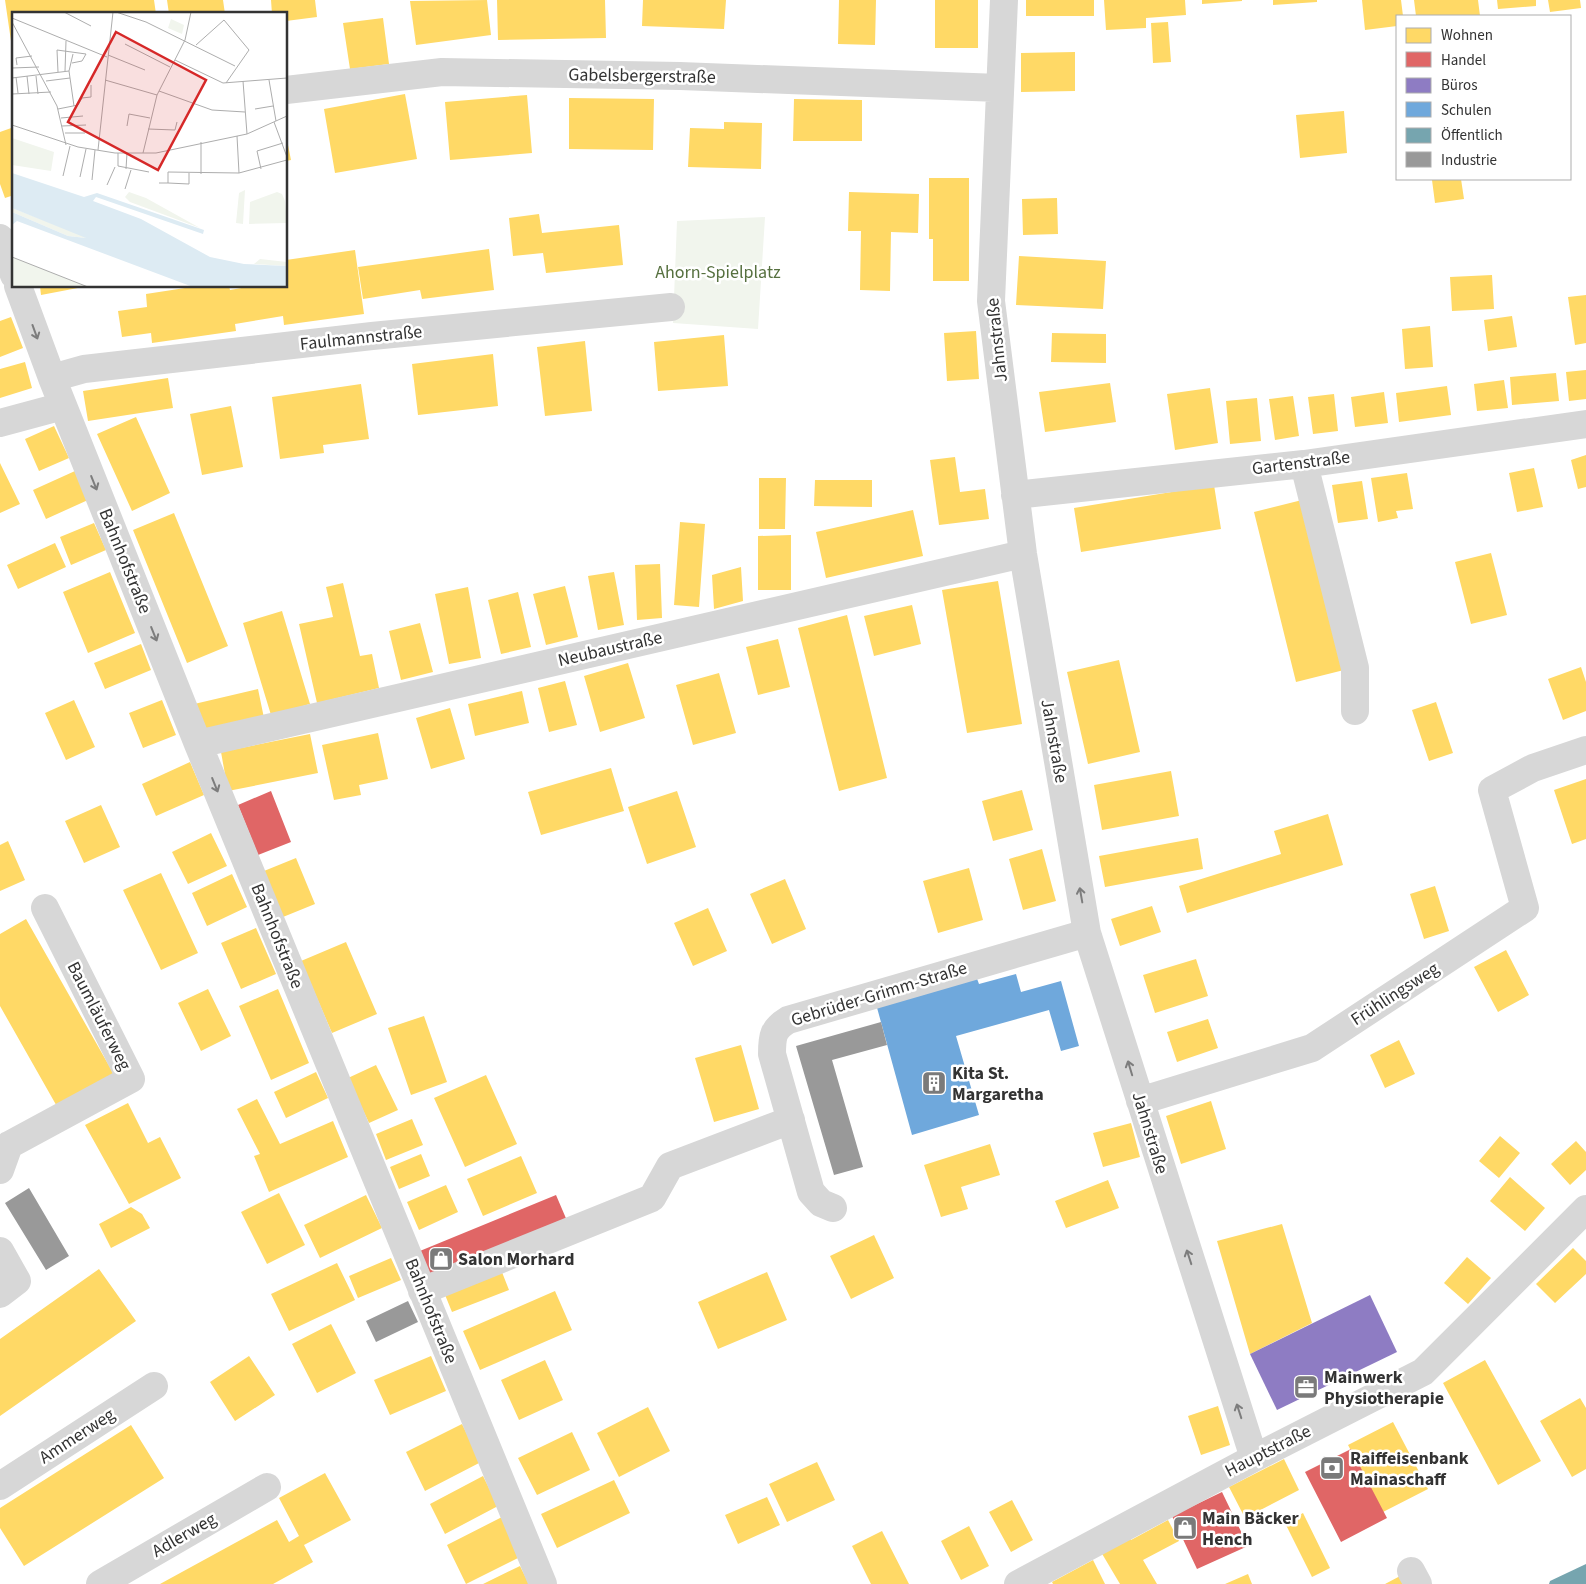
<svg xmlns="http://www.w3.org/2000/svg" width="1586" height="1584" font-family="'Source Sans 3',sans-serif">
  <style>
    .green { fill: #f1f5ed }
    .homes { fill: #ffd966 }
    .shops { fill: #e06666 }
    .offices { fill: #8e7cc3 }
    .schools { fill: #6fa8dc }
    .public { fill: #76a5af }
    .industry { fill: #999 }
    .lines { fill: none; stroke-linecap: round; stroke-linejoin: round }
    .minor { stroke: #d7d7d7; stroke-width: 28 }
    .oneway { stroke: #7d7d7d }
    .labels { text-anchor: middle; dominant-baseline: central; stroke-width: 5; stroke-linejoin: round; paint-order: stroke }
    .street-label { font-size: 18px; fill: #333; stroke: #fff }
    .park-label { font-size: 18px; fill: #56703f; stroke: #fff }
    .poi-label { font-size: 18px; font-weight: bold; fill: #333; stroke: #fff; text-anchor: start }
    .inset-road { fill: none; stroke: #adadad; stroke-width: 1 }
    .view { fill: #d62828; fill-opacity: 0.15; stroke: #d62828; stroke-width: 2.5 }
    .inset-edge { fill: none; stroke: #333; stroke-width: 2.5 }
  </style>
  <rect width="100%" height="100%" fill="#fff"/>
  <path class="green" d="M765 217 758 329 673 323 677 221Z"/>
  <path class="homes" d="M5 0H154L156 14H14V40L11 41Z
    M167 0H223L225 14H169Z
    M271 0H315L317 17 286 21V14H272Z
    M487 0 491 35 416 45 410 1Z
    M497 0H605L606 38 498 40Z
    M643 0H726L724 29 642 26Z
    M839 0H876L875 45 838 44Z
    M935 0H978V48H935Z
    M1026 0H1094V16H1026Z
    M1104 0H1185L1186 15 1146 18V28L1106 30Z
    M1202 0H1242V1L1202 4Z
    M1273 0H1317V2L1273 5Z
    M1362 0H1401L1403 16H1397V26L1365 30Z
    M1414 0H1478L1480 16H1416Z
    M1497 0H1536V6L1498 9Z
    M1548 0H1580L1581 8 1550 12Z
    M383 18 389 64 350 69 343 23Z
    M1168 22 1171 62 1153 63 1151 23Z
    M1075 52V91L1021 92V53Z
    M405 94 417 159 335 173 324 109Z
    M527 95 532 153 450 160 445 102Z
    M569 98 654 99 653 150 569 149Z
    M794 99 862 100V141H793Z
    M1344 111 1347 153 1300 158 1296 115Z
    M724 122 762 123 761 169 688 167 690 128 724 129Z
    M14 127V195L5 198 0 184V132Z
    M286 135 291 160 286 161Z
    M929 178H969V281H933V239H929Z
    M1461 179 1464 199 1435 203 1432 180Z
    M849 192 919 194 918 233 891 232 890 291 860 290 861 231H848Z
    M1057 198 1058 234 1023 235 1022 199Z
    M539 214 542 233 619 225 623 265 546 273 543 253 513 256 509 218Z
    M489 249 494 290 422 299 420 290 363 299 358 267Z
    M355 250 364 314 284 325 283 316 235 324 236 331 152 343 151 333 122 337 118 311 147 307 146 294 198 286H229L230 290 253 286H286V260Z
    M1019 256 1106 261 1103 309 1016 305Z
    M1492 275 1494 309 1452 311 1450 277Z
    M40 286H83V287L41 295Z
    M1586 295V343L1575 345 1568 297Z
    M1512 316 1517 347 1488 351 1484 320Z
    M11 317 23 348 0 357V321Z
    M1430 326 1433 367 1405 369 1402 329Z
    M976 331 979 379 947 381 944 333Z
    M1052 333 1106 334V363L1051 362Z
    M724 335 728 386 658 391 654 342Z
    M585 341 592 411 545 416 537 347Z
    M493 354 498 406 418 415 412 364Z
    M25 362 32 388 0 398V369Z
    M1586 370V399L1569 401 1566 372Z
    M1556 373 1559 401 1512 405 1510 377Z
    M168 378 173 408 88 421 83 391Z
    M1504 380 1508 408 1477 411 1474 384Z
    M1110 383 1116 422 1045 432 1039 392Z
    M361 384 369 439 323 445 324 453 280 459 272 397Z
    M1447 386 1451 415 1399 422 1396 393Z
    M1210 388 1218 443 1175 450 1167 394Z
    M1384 392 1388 423 1355 427 1351 397Z
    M1334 394 1338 431 1313 434 1308 397Z
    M1293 396 1299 436 1275 440 1269 399Z
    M1257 398 1261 441 1230 444 1226 401Z
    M231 406 243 467 202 475 190 414Z
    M136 417 170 493 132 511 97 434Z
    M54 426 69 458 39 471 25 439Z
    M1586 455V487L1578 489 1571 460Z
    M955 457 960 492 985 489 989 519 939 525 930 460Z
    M0 463 20 504 0 513Z
    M1534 468 1543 507 1517 512 1509 473Z
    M75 471 88 500 46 519 33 490Z
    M1407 473 1413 509 1396 511 1398 518 1378 522 1371 478Z
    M759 478H786L785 529H759Z
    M815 480H872V507L814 506Z
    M1362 481 1368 519 1338 523 1332 485Z
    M1214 485 1221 529 1081 552 1074 508Z
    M1302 500 1344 670 1296 682 1254 512Z
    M913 510 923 556 826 578 816 532Z
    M174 513 228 646 187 663 133 530Z
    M680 522 705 524 699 607 674 605Z
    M94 523 106 550 71 565 60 537Z
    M791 535V590H758V536Z
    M55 543 66 567 18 589 7 565Z
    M1491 553 1507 615 1471 624 1455 562Z
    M660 564 662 618 637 620 635 565Z
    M741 567 743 601 714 609 712 575Z
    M110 572 135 633 88 653 63 592Z
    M614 572 624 625 598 630 588 576Z
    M998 581 1022 724 967 733 942 590Z
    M343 583 360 656 372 654 379 688 317 703 299 624 333 617 326 587Z
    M565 586 578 637 546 645 533 594Z
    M468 587 481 658 449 664 435 594Z
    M518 592 531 647 501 654 488 600Z
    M912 605 921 644 874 656 864 616Z
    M282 611 310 704 271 715 243 623Z
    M847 615 887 778 839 791 798 628Z
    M420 623 433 672 401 680 389 631Z
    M778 639 790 687 758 695 746 647Z
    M141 644 151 670 105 689 94 663Z
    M1119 660 1140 752 1088 764 1067 672Z
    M628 663 645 718 600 732 584 676Z
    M1581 667 1586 682V711L1563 720 1548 679Z
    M719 673 736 733 693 745 676 685Z
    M565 681 577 725 549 732 538 688Z
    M258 689 264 718 197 733 190 705Z
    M522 691 529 723 475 736 468 704Z
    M74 700 95 747 66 760 45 713Z
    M162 700 176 735 143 748 129 713Z
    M1436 702 1453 753 1429 761 1412 710Z
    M450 708 465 759 431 769 416 718Z
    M378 733 388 779 359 785 361 795 334 800 322 745Z
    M310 734 318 773 228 791 221 752Z
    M190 762 204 795 156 816 142 784Z
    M611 768 624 811 541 835 528 792Z
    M1171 771 1179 816 1102 830 1094 785Z
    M1586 779V839L1572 844 1554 790Z
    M1022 790 1033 830 993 841 982 801Z
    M677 791 696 847 647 864 628 807Z
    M101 805 120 847 84 863 65 821Z
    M1328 814 1343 865 1187 913 1179 886 1281 854 1274 831Z
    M211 833 227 866 188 884 172 852Z
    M1198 838 1203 869 1105 887 1099 856Z
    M8 841 25 880 0 891V845Z
    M1042 849 1056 901 1023 910 1009 859Z
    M296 858 315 904 283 917 264 871Z
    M969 868 983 920 938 933 923 881Z
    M161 873 198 953 161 970 123 890Z
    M232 874 247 907 207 926 192 893Z
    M785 879 806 929 772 944 750 894Z
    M1435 886 1449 931 1424 939 1410 894Z
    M1152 906 1161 932 1120 946 1111 919Z
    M708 908 727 951 693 966 674 923Z
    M26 919 116 1078 59 1110 0 1006V934Z
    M256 928 276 974 241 989 221 943Z
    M346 942 377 1014 332 1033 301 961Z
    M1506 950 1529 995 1498 1012 1474 967Z
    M1196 959 1208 996 1155 1013 1143 975Z
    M208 989 231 1036 201 1051 178 1003Z
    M278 989 309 1063 271 1080 239 1006Z
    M424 1016 447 1082 411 1095 388 1028Z
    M1208 1019 1218 1048 1177 1062 1167 1032Z
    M1399 1040 1415 1074 1385 1088 1370 1055Z
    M741 1045 759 1109 714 1122 695 1058Z
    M376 1065 398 1110 369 1123 348 1078Z
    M316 1072 328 1098 286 1118 274 1092Z
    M486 1075 517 1144 465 1167 434 1098Z
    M257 1099 280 1144 333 1121 348 1157 269 1192 254 1156 260 1154 237 1109Z
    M1211 1101 1226 1149 1181 1164 1166 1116Z
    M128 1103 148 1143 160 1137 181 1178 129 1204 85 1125Z
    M412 1119 423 1145 386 1160 376 1134Z
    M1131 1123 1140 1157 1103 1167 1093 1133Z
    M1500 1136 1520 1153 1499 1178 1479 1161Z
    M1576 1141 1586 1152V1170L1570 1185 1551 1164Z
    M990 1144 1000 1175 961 1187 968 1209 941 1217 924 1165Z
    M421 1154 430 1176 399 1189 390 1167Z
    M521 1156 537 1193 483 1216 467 1179Z
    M1510 1177 1545 1208 1525 1231 1490 1201Z
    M1108 1180 1119 1208 1066 1228 1055 1201Z
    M446 1185 458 1212 419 1230 407 1202Z
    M279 1193 305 1245 267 1264 241 1212Z
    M366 1195 382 1228 320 1258 304 1225Z
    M131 1207 142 1214 150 1228 111 1248 99 1224Z
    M1282 1224 1312 1323 1250 1354 1217 1241Z
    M874 1235 894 1278 851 1299 830 1256Z
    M1573 1248 1586 1261V1274L1555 1303 1536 1284Z
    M1467 1257 1491 1278 1468 1304 1444 1283Z
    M391 1258 401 1280 358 1298 349 1276Z
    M498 1262 509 1290 452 1312 441 1285Z
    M337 1263 355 1300 289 1331 271 1294Z
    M99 1269 136 1321 0 1416V1339Z
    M767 1272 787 1320 718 1349 698 1302Z
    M555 1291 572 1330 480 1370 463 1331Z
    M331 1324 356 1373 317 1393 292 1344Z
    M249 1356 275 1395 235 1421 210 1382Z
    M431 1356 446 1391 390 1415 374 1380Z
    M545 1360 563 1400 519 1420 501 1380Z
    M1485 1360 1541 1461 1498 1485 1443 1383Z
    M1580 1398 1586 1408V1469L1572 1477 1540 1421Z
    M1218 1406 1230 1445 1201 1455 1188 1416Z
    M648 1407 670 1451 619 1477 597 1433Z
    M1393 1422 1428 1489 1383 1512 1348 1445Z
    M462 1424 481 1462 425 1491 406 1452Z
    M131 1425 164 1478 24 1566 0 1528V1508Z
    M572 1432 590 1470 537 1495 518 1458Z
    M1284 1459 1299 1490 1245 1518 1229 1487Z
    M817 1462 835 1500 787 1522 769 1484Z
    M325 1473 351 1520 304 1545 313 1562 273 1584H160L277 1520 289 1542 299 1536 279 1498Z
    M483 1476 498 1506 445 1534 430 1504Z
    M614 1480 630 1513 557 1548 541 1514Z
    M767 1497 780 1525 738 1544 725 1515Z
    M1012 1500 1033 1540 1011 1552 989 1512Z
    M1303 1513 1330 1568 1312 1577 1285 1523Z
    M502 1517 522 1556 466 1584 447 1545Z
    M1168 1520 1179 1541 1143 1560 1157 1584H1120L1101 1552 1129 1536 1131 1540Z
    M969 1526 989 1566 961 1580 941 1541Z
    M882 1531 909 1584H871L852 1546Z
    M1093 1560 1105 1584H1053L1052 1582Z
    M520 1566 529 1584H483Z
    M1248 1574 1252 1584H1225Z
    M1402 1575 1406 1584H1385Z"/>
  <path class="shops" d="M271 791 291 842 258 855 238 805Z
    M556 1195 568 1223 427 1282 415 1253Z
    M1351 1449 1387 1518 1341 1542 1305 1472Z
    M1222 1492 1248 1546 1197 1569 1172 1516Z"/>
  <path class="offices" d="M1370 1295 1397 1352 1277 1410 1250 1354Z"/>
  <path class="schools" d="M1016 974 1021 992 1061 981 1079 1046 1061 1051 1049 1010 956 1036 979 1115 912 1135 876 1004 976 976 979 984Z"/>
  <path class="public" d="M1586 1564V1584H1549L1550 1581Z"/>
  <path class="industry" d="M881 1022 887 1045 832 1060 863 1167 834 1175 796 1046Z
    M29 1188 69 1256 46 1270 5 1203Z
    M408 1301 418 1322 376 1342 366 1321Z"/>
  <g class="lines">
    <path class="minor" d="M1004 0 991 301 1023 554 1087 933 1254 1458
      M286 90 442 72 680 76 999 88
      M0 238 14 275
      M18 286 52 378 198 744 543 1584
      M52 378 84 369 372 336 671 307
      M0 423 63 406
      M1304 464 1355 668V711
      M1015 495 1304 464 1586 424
      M198 744 1023 554
      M1140 1101 1312 1048 1525 908 1492 790 1533 768 1586 750
      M9 1145 131 1079 45 908
      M0 1170 9 1145
      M833 1208 821 1203 811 1192 772 1054C772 1036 773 1029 788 1020L1087 933
      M0 1251 17 1281 0 1294
      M422 1291 652 1198 670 1166 791 1120
      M0 1486 154 1386
      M1411 1571 1418 1584
      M100 1584 267 1487
      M1018 1584 1254 1458 1423 1372 1586 1209"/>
  </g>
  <defs><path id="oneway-shaft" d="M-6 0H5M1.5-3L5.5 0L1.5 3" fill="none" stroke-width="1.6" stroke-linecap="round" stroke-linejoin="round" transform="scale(1.25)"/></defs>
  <g class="oneway">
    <use href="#oneway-shaft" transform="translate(35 332) rotate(70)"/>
    <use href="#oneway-shaft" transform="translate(94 483) rotate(68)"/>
    <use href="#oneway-shaft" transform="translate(154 634) rotate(68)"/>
    <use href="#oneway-shaft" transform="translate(215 785) rotate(68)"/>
    <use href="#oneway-shaft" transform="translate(1081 895) rotate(-100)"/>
    <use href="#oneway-shaft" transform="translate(1130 1068) rotate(-107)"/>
    <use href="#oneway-shaft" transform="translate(1189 1257) rotate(-108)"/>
    <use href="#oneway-shaft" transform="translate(1239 1411) rotate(-108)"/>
  </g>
  <defs>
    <symbol id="building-square" viewBox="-11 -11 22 22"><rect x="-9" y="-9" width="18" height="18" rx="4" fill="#7a7a7a" stroke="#fff"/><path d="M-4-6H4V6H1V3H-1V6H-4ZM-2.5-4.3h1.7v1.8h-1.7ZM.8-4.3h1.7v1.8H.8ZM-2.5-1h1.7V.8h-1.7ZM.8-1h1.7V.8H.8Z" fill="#fff"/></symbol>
    <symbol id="shop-square" viewBox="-11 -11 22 22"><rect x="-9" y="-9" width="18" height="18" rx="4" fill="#7a7a7a" stroke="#fff"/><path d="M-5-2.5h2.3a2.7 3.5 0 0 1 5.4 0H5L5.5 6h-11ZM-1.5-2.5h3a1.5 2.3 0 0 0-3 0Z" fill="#fff"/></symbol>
    <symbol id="office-square" viewBox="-11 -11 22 22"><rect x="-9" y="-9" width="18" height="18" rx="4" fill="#7a7a7a" stroke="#fff"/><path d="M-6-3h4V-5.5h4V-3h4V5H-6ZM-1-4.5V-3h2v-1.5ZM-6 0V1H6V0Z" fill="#fff"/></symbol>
    <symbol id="bank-square" viewBox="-11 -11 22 22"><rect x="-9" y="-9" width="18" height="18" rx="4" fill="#7a7a7a" stroke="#fff"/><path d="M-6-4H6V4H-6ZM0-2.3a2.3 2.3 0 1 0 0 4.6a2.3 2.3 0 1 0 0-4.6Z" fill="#fff"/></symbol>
  </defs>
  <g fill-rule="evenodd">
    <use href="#building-square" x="920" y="1069" width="28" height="28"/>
    <use href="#shop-square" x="427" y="1245" width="28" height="28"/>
    <use href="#office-square" x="1292" y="1373" width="28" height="28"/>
    <use href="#bank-square" x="1318" y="1454" width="28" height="28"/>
    <use href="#shop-square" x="1171" y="1514" width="28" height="28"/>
  </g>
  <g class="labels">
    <g class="street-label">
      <text transform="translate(642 76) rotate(1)">Gabelsbergerstraße</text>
      <text transform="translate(361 338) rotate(-6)">Faulmannstraße</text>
      <text transform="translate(997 340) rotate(-96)">Jahnstraße</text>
      <text transform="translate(1301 463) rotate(-7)">Gartenstraße</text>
      <text transform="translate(125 561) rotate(68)">Bahnhofstraße</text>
      <text transform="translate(610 649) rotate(-13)">Neubaustraße</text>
      <text transform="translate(1054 741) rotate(80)">Jahnstraße</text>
      <text transform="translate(277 936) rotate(68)">Bahnhofstraße</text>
      <text transform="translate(879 994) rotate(-17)">Gebrüder-Grimm-Straße</text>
      <text transform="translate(1395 994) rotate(-33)">Frühlingsweg</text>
      <text transform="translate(99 1016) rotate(63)">Baumläuferweg</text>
      <text transform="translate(1150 1133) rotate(73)">Jahnstraße</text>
      <text transform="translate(431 1311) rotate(68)">Bahnhofstraße</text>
      <text transform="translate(77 1436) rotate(-33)">Ammerweg</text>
      <text transform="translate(1268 1451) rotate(-27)">Hauptstraße</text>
      <text transform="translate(184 1535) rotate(-30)">Adlerweg</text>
    </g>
    <g class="park-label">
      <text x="718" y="272">Ahorn-Spielplatz</text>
    </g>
    <g class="poi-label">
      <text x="952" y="1073">Kita St.<tspan x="952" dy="21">Margaretha</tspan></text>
      <text x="458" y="1259">Salon Morhard</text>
      <text x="1324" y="1377">Mainwerk<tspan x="1324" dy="21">Physiotherapie</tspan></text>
      <text x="1350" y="1458">Raiffeisenbank<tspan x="1350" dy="21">Mainaschaff</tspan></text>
      <text x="1202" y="1518">Main Bäcker<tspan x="1202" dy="21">Hench</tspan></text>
    </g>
  </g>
  <g transform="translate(12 12)">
    <rect width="275" height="275" fill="#fff"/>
    <path d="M159 7 172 13 170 22 156 16ZM0 126 42 140 39 159 0 153ZM233 178 231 212 224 211 227 181ZM117 180 134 186 188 216 118 190 113 185ZM265 180 270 182 273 189 275 211 237 212 238 190ZM0 196 72 224 74 226 56 224 0 200ZM0 245 76 275H0ZM248 247 275 250V254L242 252Z" fill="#f1f5ed"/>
    <path d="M0 161 72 185 85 181 192 218 191 222 84 185 81 189 129 207 198 245 232 252 275 254V275H181L5 209 0 213V200L56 224 74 226 0 196Z" fill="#ddebf3"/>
    <path class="inset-road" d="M52 0 79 14M104 0 134 10 223 54M0 6 95 45M0 10 45 94 54 133M113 32 158 55M184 33 212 8 237 38 214 71M61 42 57 59 62 94M96 43 133 58M163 48 211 71 275 66M60 51 70 49 74 42M5 53 4 46 20 44M0 56 27 55M53 59 54 29M46 60 45 38 74 42M15 64 17 82M24 64 26 82M4 65 6 81M0 66 57 59M93 68 145 83M257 68 264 109M34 69 58 66M231 69 235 122M147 79 200 98 233 100M0 82 39 80M70 86 79 85V73M46 97 66 93 70 86M243 97 261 94M49 106 71 104M262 110 275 145M0 113 66 135 103 141H144L235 122 275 104M50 114 74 113M115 114 117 102 138 106M136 117 163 118 165 110M53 121H73M225 124 227 161M86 138 101 0M106 141V154L137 160M131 141 145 83 173 28 179 0M114 157 115 141M249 157 245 139 271 131M189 162V130M51 164 58 134M68 165 74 137M80 168 83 138M147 171H156V160L227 161 275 148M156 171 177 172V161M95 173 103 155M113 177 119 158M0 245 76 275"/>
    <path class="view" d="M104 20 194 68 146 158 56 110Z"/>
    <rect width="275" height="275" class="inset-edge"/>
  </g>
  <rect x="1396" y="15" width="175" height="165" fill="#ffffff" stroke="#adadad"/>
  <rect x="1406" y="28" width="25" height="15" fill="#ffd966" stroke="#adadad"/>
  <text x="1441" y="40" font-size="15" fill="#333333">Wohnen</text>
  <rect x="1406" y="52" width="25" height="15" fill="#e06666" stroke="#adadad"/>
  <text x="1441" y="65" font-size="15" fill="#333333">Handel</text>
  <rect x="1406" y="78" width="25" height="15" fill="#8e7cc3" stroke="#adadad"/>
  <text x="1441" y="90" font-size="15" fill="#333333">Büros</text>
  <rect x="1406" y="102" width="25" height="15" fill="#6fa8dc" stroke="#adadad"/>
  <text x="1441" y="115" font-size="15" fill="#333333">Schulen</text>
  <rect x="1406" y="128" width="25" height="15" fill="#76a5af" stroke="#adadad"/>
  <text x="1441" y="140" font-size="15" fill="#333333">Öffentlich</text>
  <rect x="1406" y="152" width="25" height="15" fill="#999999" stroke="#adadad"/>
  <text x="1441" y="165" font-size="15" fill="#333333">Industrie</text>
</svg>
